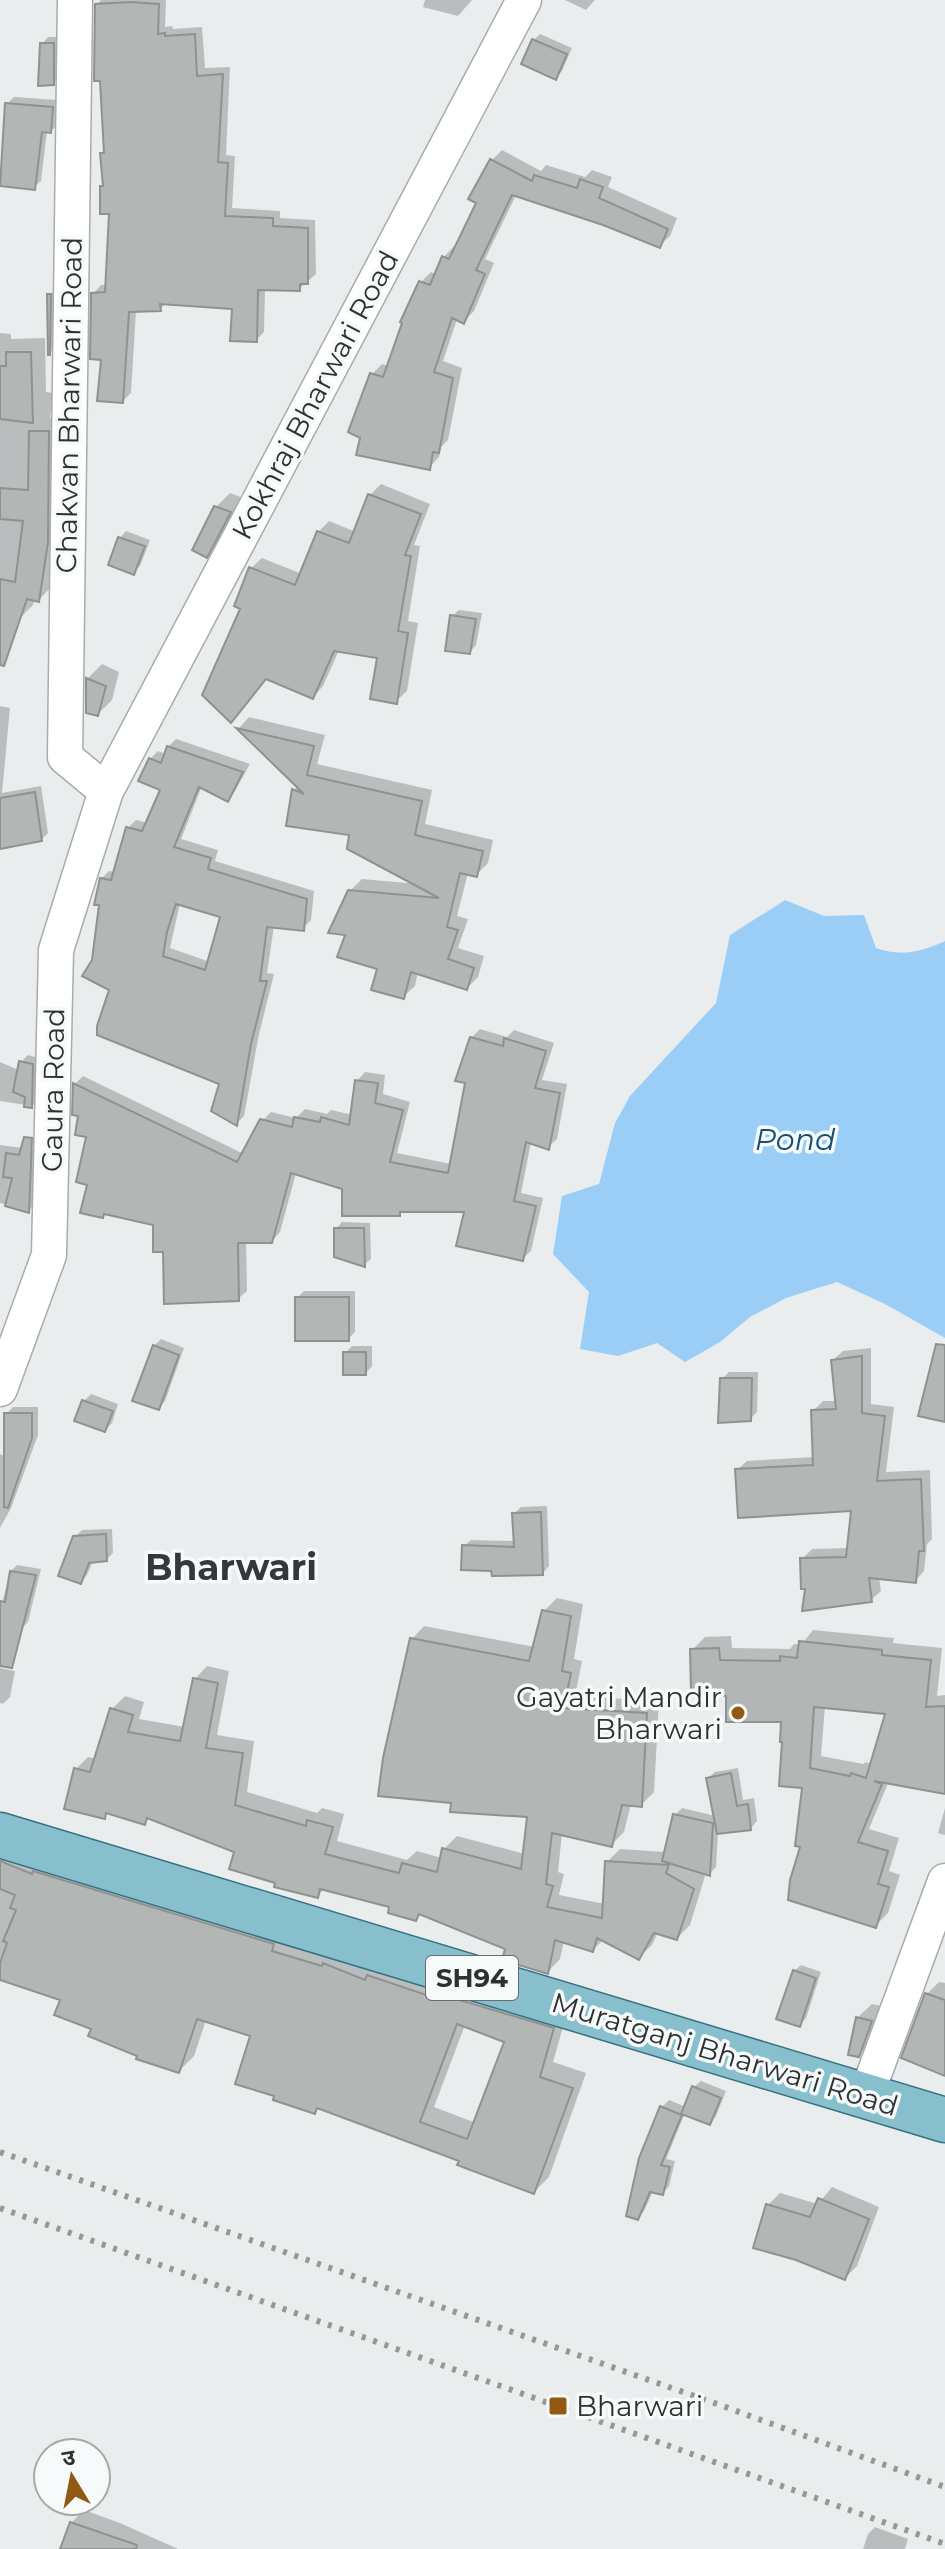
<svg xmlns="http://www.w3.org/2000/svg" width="945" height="2549" font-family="Montserrat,'Noto Sans Devanagari',sans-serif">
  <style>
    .water { fill: #9bcef6 }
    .shadow { fill: #0003; fill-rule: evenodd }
    .building { fill: #b2b6b4; stroke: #8f9290; stroke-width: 2; fill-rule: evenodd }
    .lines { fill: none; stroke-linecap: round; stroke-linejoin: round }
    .minor-casing { stroke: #a8acac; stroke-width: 37 }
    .major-casing { stroke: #347281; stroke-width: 47 }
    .minor { stroke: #fff; stroke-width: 34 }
    .major { stroke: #87bfcd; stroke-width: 44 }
    .rail { stroke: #959897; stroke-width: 6; stroke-dasharray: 4 8; stroke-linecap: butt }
    .poi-dot { fill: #915912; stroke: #f6fafa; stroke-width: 3 }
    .labels { text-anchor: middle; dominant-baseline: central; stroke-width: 7; stroke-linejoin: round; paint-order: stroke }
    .shield { fill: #f6fafa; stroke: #6b6d6d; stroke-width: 2 }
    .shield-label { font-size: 26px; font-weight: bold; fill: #2f3130 }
    .street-label { font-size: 28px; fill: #2f3130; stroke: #f6fafa }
    .poi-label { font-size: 28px; fill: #2f3130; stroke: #f6fafa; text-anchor: end }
    .water-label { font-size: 30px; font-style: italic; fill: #154f75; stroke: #f6fafa }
    .district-label { font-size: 36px; font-weight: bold; fill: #353838; stroke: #f6fafa }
  </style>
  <rect width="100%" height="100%" fill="#e9eded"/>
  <path class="water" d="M785 900 824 916 864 915 876 948C900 957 922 952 945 941V1338L885 1304 837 1282 786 1298 750 1317 720 1342 685 1362 657 1343 618 1356 580 1349 589 1292 553 1254 562 1196 599 1184 615 1123 630 1096 716 1003 730 935Z"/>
  <path class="shadow" d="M101 0H166L165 27 172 26 173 29 202 27 205 68 230 67 226 155 235 156 232 208 280 211V218L315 220 316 274 299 289 265 288 264 332 256 340 234 308 167 302 160 309 136 310 131 393 123 401 103 358 93 294 101 285H108L112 212 102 186 105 183 102 154 106 150 97 4Z
    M425 0H472L458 16 423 7Z
    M565 0H595L586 10Z
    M540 34 572 48 562 71 556 77 534 40Z
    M48 37H60V76L53 83 42 44Z
    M14 97 58 100 57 125 51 131H47L41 181 34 187 7 104Z
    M502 150 541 171 546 165 585 177 592 170 612 177 608 187 677 218 670 236 659 246 604 223 516 195 485 259 494 263 474 311 464 321 457 319 443 361 462 368 448 440 441 447 439 457 429 468 372 374 382 364 389 366 421 282 431 272 436 274 444 257 454 246 457 248 478 202 471 198 492 160Z
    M56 289V346L50 353 49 295Z
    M0 333 11 334V339L45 338 46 392 53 393 50 418H63L53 585 39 600 35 599 33 605 18 620 0 625Z
    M381 484 430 504 414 545 420 546 408 621 418 623 407 691 396 701 379 656 339 650 323 686 313 697 243 608 251 568 262 558 302 574 318 532 329 521 356 532 370 495Z
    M230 493 243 498 220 541 206 555 216 507Z
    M126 531 150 540 140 566 133 572 120 538Z
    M459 610 482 613 476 645 470 652 452 616Z
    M102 664 119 672 112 700 98 714 88 712V678Z
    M0 706 10 708 2 793 41 786 48 833 41 840 0 847Z
    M249 717 325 735 317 764 432 790 425 824 493 840 488 863 476 875 468 873 457 916 468 919 458 948 484 956 478 977 467 988 418 972 415 986 403 997 347 933 350 891 362 879 418 884 346 846 352 833 294 790 299 786 239 728Z
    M176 739 250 764 235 791 227 799 202 786 181 839 218 850 215 861 314 891 311 920 303 928 274 926 267 973 274 974 259 1034 244 1116 236 1124 221 1083 96 1033 111 989 94 960 101 904V879L109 871 115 872 128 828 136 820 148 823 162 789 150 759 158 751 166 754 168 747ZM180 903 223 915 210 962 170 948Z
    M480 1029 507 1037 514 1030 554 1043 542 1080 567 1084 557 1139 548 1147 531 1142 521 1193 543 1198 531 1251 522 1259 467 1210H404L400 1214 344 1187 296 1173 280 1232 272 1241H246L247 1291 238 1299 165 1250 155 1223 106 1212 103 1216 89 1183 88 1135 80 1114 74 1113 75 1084 83 1076 244 1154 262 1121 271 1112 296 1118 305 1109 327 1114 331 1110 353 1115 357 1081 365 1072 385 1075 383 1094 410 1102 397 1153 451 1164 467 1081 471 1038Z
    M28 1055 39 1058 38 1100 32 1106 0 1101V1062L19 1070 21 1062Z
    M0 1145 37 1150 35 1204 28 1211 0 1203Z
    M342 1222 370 1223 371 1259 364 1265 336 1229Z
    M304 1291H355V1332L348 1339 297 1298Z
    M161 1339 184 1348 165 1401 158 1408 154 1346Z
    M352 1346H372V1366L366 1373 345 1353Z
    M871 1348V1404L894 1407 886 1472 930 1470 932 1539 927 1544 924 1571 915 1581 879 1577 881 1591 871 1600 807 1587 802 1559 812 1549 849 1548 854 1509 737 1470 747 1461 815 1457 813 1411 823 1401H837L833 1360 843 1351Z
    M729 1372H758L757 1412 750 1419 722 1379Z
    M91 1394 118 1404 112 1423 105 1430 84 1401Z
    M13 1407H38V1435L11 1508 0 1528V1454L6 1457V1414Z
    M547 1506 549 1566 543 1573 492 1569 464 1546 471 1540 515 1541 514 1514 521 1507Z
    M112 1529 113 1553 106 1560 93 1561 87 1575 81 1581 75 1537 82 1530Z
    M17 1565 41 1569 28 1622 21 1629 0 1624V1611L10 1572Z
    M557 1598 583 1604 574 1659 582 1661 575 1696 659 1701 654 1792 641 1805 631 1804 624 1832 611 1845 562 1833 558 1872 564 1874 559 1895 605 1904 607 1862 620 1849 666 1852 675 1815 682 1808 716 1816 708 1778 715 1772 738 1768 743 1800 754 1798 757 1821 751 1828 718 1832 716 1867 709 1874 696 1871 705 1876 690 1925 677 1938 658 1932 652 1945 639 1957 604 1939 593 1950 564 1941 560 1959 548 1972 507 1948 422 1913 416 1918 392 1906 325 1888 317 1896 277 1881 236 1851 150 1817 145 1822 110 1811 104 1817 76 1769 88 1757 97 1759 112 1709 125 1696 144 1702 139 1719 185 1727 195 1679 207 1666 229 1671 217 1735 254 1741 247 1792 317 1813 322 1808 344 1814 337 1841 407 1860 417 1851 442 1858 444 1849 457 1836 525 1854 529 1816 454 1802 412 1639 424 1626 535 1647 544 1611Z
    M813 1630 894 1638 893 1643 942 1648 937 1696 945 1695V1741L888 1712 825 1706 821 1756 863 1764 866 1762 893 1771 869 1829 899 1838 889 1871 900 1875 888 1913 876 1925 803 1845 804 1786 783 1720 728 1695 692 1650 705 1637 731 1636 732 1648 790 1649 794 1644 801 1645Z
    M0 1668 15 1671 10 1697 3 1704 0 1703Z
    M945 1808V1835L938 1833Z
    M0 1849 567 2013 553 2062 586 2073 549 2177 534 2192 461 2160 320 2107 314 2112 252 2035 206 2020 194 2056 179 2071 139 2054 93 2028 62 1999 0 1978ZM465 2025 506 2041 476 2123 434 2107Z
    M801 1965 821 1972 806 2018 799 2025 794 1971Z
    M939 1982 945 1983V2074L927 1994Z
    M872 2004 885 2007 873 2041 858 2055 857 2018Z
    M701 2081 726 2091 716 2116 709 2123 685 2113 666 2159 675 2161 669 2186 663 2193 653 2191 644 2211 638 2218 662 2107 669 2100 686 2107 694 2087Z
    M832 2187 879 2207 857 2266 845 2278 796 2258 768 2205 780 2193 818 2204Z
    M84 2510 120 2523 178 2549H62L71 2523Z
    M875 2527 908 2539 905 2549H863L868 2534Z"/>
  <path class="building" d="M130 2 159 4 158 34 165 33V36L195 34 197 76 223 74 218 162 228 163 225 216 273 218V226L308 228V284H300V291L258 290 257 342 230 341 232 309 160 304 161 311 129 312 123 403 97 401 101 360 90 359 91 293 105 292 109 214H100V186H103L100 153H104L100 81H94L95 4Z
    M532 39 567 54 556 80 521 64Z
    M40 43H54V85L38 86Z
    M5 103 53 107 51 133 42 132 35 190 0 186Z
    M490 159 532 181 534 175 577 188 580 179 603 187 599 198 668 229 660 248 603 225 512 195 476 270 485 274 464 324 452 318 434 372 453 378 439 453 433 452 430 470 356 455 360 438 348 432 370 373 383 377 402 323 400 322 419 281 430 285 442 256 449 259 476 203 468 199Z
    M47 294H51L50 355H48Z
    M6 352H31L33 423 0 419V366H6Z
    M29 431H49L48 542 39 602 27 599 4 666 0 665V579L15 582 23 521 0 519V488L28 490Z
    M368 494 421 514 405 555 411 556 398 631 408 633 397 704 370 699 377 658 334 651 313 699 266 679 231 723 202 695 240 609 234 606 249 567 295 585 317 531 349 543Z
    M214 506 231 512 207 558 192 550Z
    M118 537 145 546 134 575 108 565Z
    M450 615 476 619 470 654 445 651Z
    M86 678 106 686 98 716 86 713Z
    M236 728 314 746 307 775 422 801 415 835 483 851 477 877 460 873 447 927 458 930 448 959 474 968 467 990 411 972 404 999 371 990 377 969 337 957 345 935 328 933 348 890 439 898 347 849 349 835 286 826 292 789 304 794Z
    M167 746 243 772 228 802 199 787 174 847 211 858 208 869 307 899 304 931 267 927 260 981H267L251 1044 237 1126 211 1111 219 1084 97 1035V1026L109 990 82 976 92 960 99 905H94L100 878 111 880 126 827 142 831 160 790 138 781 149 758 161 763ZM176 904 220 917 205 970 163 956 167 932Z
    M35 792 42 841 0 849V798Z
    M470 1037 503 1046 504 1038 546 1051 535 1088 560 1093 549 1150 526 1142 514 1201 536 1206 523 1261 456 1246 464 1212H400V1216H342V1189L291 1173 272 1243H238L239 1301 164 1304 163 1252H153V1225L104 1214 103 1218 80 1213 87 1185 76 1182 86 1137 75 1135 78 1116 72 1115 73 1083 237 1162 260 1119 292 1127 294 1117 320 1122 321 1117 349 1125 355 1080 378 1083 375 1103 403 1110 390 1162 448 1173 465 1083 455 1081Z
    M19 1061 33 1064 32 1108 24 1107 25 1097 13 1092Z
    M24 1137 32 1138 29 1213 5 1206 12 1178 3 1177 6 1153 19 1155Z
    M334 1228H364L365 1267 334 1257Z
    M295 1297H349V1341H295Z
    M936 1344 945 1345V1422L918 1416Z
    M153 1345 179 1355 159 1410 132 1401Z
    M343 1352H366V1375H343Z
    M862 1356V1413L885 1416 877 1481 921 1479 924 1551H919L916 1583 869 1578 872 1602 802 1611 805 1589H801L800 1558 846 1557 851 1511 738 1518 735 1469 813 1465 811 1410 836 1409 831 1360Z
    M720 1378H752L751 1421 718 1423Z
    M82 1400 113 1411 105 1432 74 1421Z
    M4 1413H32V1438L8 1508 4 1507Z
    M541 1512 543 1575 492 1576 491 1571 461 1570 462 1545 514 1547 512 1513Z
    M106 1534 107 1561 89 1563 81 1584 58 1576 73 1536Z
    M10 1571 36 1575 12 1668 0 1666V1601L5 1602Z
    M542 1610 571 1616 562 1671 571 1673 564 1708 647 1713 642 1807 622 1805 612 1847 552 1833 546 1884 553 1886 547 1907 602 1918 605 1861 669 1865 666 1873 694 1889 677 1940 654 1933 639 1960 597 1938 593 1952 555 1940 548 1974 502 1960 505 1949 419 1914 416 1921 388 1913 389 1907 320 1889 318 1898 274 1887 275 1883 229 1869 234 1852 147 1818 145 1825 106 1813 105 1819 64 1809 74 1768 90 1772 110 1708 133 1715 128 1732 180 1741 193 1678 218 1683 206 1748 243 1753 235 1805 306 1826 307 1820 333 1827 325 1854 399 1873 402 1863 437 1872 442 1848 521 1869 527 1817 450 1812 451 1803 378 1796 383 1758 410 1638 529 1661Z
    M799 1641 882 1650V1655L931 1660 926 1707 945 1706V1794L874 1781 882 1784 858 1842 888 1851 878 1884 889 1887 876 1928 788 1900 790 1880 800 1847 795 1846 802 1788 779 1786 782 1742H780L781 1722H726V1696L691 1691 690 1649 719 1648 720 1660 780 1661V1656L797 1658ZM814 1707 885 1714 866 1778 851 1773 850 1776 810 1768Z
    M731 1773 737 1806 748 1804 751 1830 717 1834 706 1778Z
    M673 1814 713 1823 710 1876 662 1861Z
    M0 1861 32 1874 33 1871 274 1944 272 1951 322 1966 323 1963 365 1980 367 1975 435 1998 436 1993 554 2028 540 2077 573 2088 534 2194 457 2165 459 2161 387 2134 317 2108 315 2114 273 2100 274 2096 235 2084 250 2036 197 2019 179 2073 136 2059 137 2056 88 2036 91 2029 54 2015 60 2000 0 1980V1963L7 1943 3 1941 16 1910 10 1908 15 1895 0 1889ZM457 2024 504 2042 467 2139 420 2122Z
    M793 1970 816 1978 800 2027 776 2019Z
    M925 1993 945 2000V2076L901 2058Z
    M856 2017 872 2021 859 2057 848 2055Z
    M692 2086 721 2098 710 2125 681 2114Z
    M660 2106 682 2115 661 2165 670 2167 663 2195 650 2192 638 2220 626 2216 639 2158Z
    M818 2198 869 2219 845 2280 796 2260 753 2248 766 2204 810 2217Z
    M70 2522 137 2545 136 2549H60Z"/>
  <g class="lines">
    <defs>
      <path id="minor" d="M75 0 65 757 106 791
        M0 1389 49 1255 56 950 106 791 524 0
        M866 2096 945 1881"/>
      <path id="major" d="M0 1835 945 2120"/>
    </defs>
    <use href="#minor" class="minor-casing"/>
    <use href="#major" class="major-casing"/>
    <use href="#minor" class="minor"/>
    <use href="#major" class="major"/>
    <path class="rail" d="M0 2152 720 2405 945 2487
      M0 2208 945 2544"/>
  </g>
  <g class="poi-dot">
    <circle cx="738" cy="1713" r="8"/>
    <rect x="548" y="2396" width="20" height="20" rx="4"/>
  </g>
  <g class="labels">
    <rect class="shield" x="426" y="1956" width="92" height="44" rx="6"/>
    <g class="shield-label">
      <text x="472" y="1978">SH94</text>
    </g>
    <g class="street-label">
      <text transform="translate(315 395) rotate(-62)">Kokhraj Bharwari Road</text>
      <text transform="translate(69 405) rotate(-89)">Chakvan Bharwari Road</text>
      <text transform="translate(53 1090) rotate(-89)">Gaura Road</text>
      <text transform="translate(725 2054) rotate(17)">Muratganj Bharwari Road</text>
    </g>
    <g class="poi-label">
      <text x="722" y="1697">Gayatri Mandir<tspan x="722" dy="32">Bharwari</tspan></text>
      <text x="576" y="2406" text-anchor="start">Bharwari</text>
    </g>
    <g class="water-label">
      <text x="795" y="1139">Pond</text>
    </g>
    <g class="district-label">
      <text x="231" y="1567">Bharwari</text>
    </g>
  </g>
  <g transform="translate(72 2477) rotate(350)"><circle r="38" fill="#f6fafa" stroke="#a6aaa9" stroke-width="2"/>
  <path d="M0-6L14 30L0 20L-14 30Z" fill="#915912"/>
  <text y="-12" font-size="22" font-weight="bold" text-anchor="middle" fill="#2f3130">उ</text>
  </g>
</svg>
